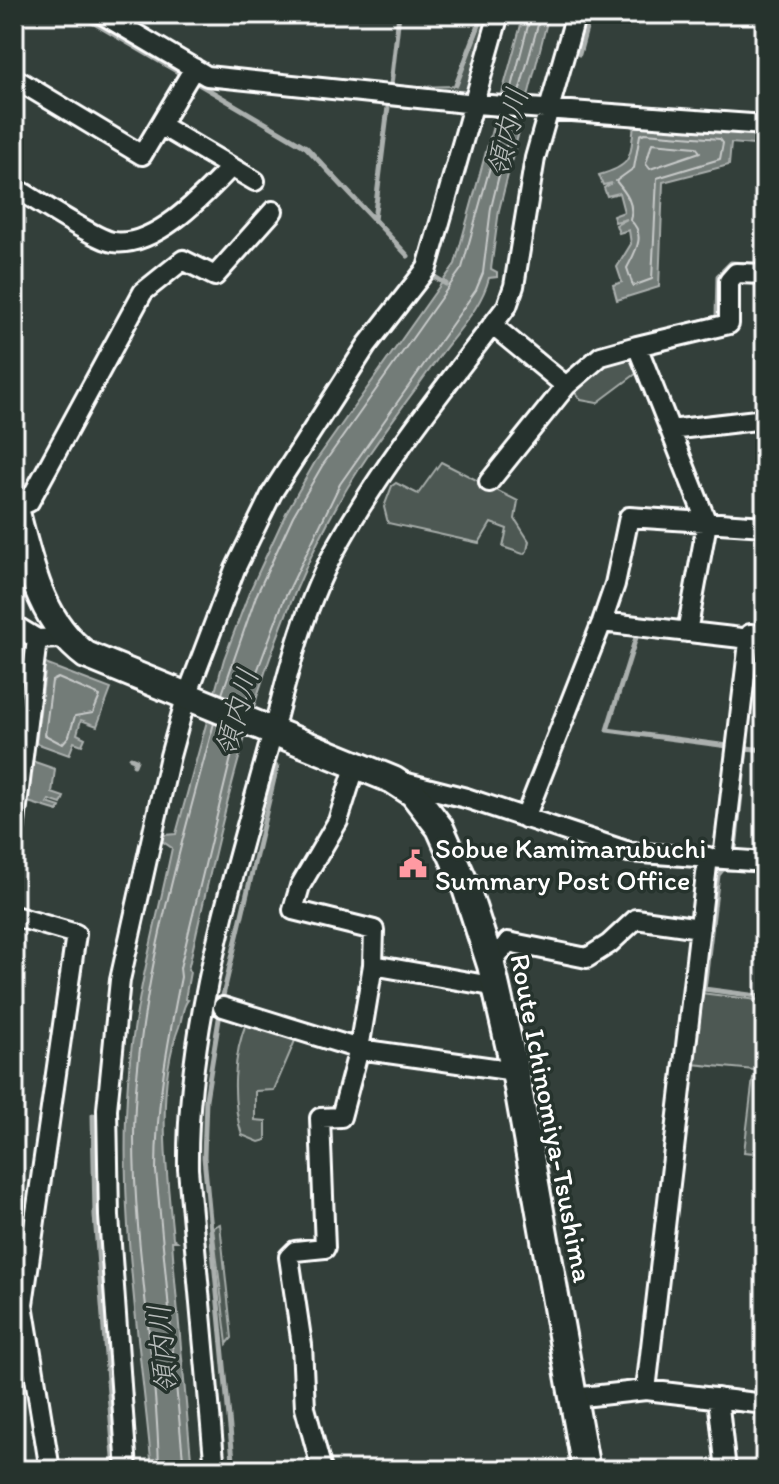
<svg xmlns="http://www.w3.org/2000/svg" width="779" height="1484" font-family="Itim,'Klee One',sans-serif">
  <style>
    .green { fill: #4d5853; stroke: #a6aca9; stroke-width: 2 }
    .water { fill: #737b78; stroke: #abb0ae; stroke-width: 2 }
    .lines { fill: none; stroke-linecap: round; stroke-linejoin: round }
    .shore { stroke: #c7cac9; stroke-width: 2 }
    .stream { stroke: #abb0ae; stroke-width: 5 }
    .minor-casing { stroke: #fff; stroke-width: 24 }
    .secondary-casing { stroke: #fff; stroke-width: 32 }
    .minor { stroke: #26332d; stroke-width: 18 }
    .secondary { stroke: #26332d; stroke-width: 26 }
    .labels { text-anchor: middle; dominant-baseline: central; stroke-width: 7; stroke-linejoin: round; paint-order: stroke }
    .poi-label { font-size: 28px; fill: #fff; stroke: #26332d; text-anchor: start }
    .street-label { font-size: 28px; fill: #fff; stroke: #26332d }
    .water-label { font-size: 30px; font-style: italic; fill: #b9bdbc; stroke: #26332d }
  </style>
  <rect width="100%" height="100%" fill="#333f3a"/>
  <filter id="ink" filterUnits="userSpaceOnUse"><feTurbulence type="fractalNoise" baseFrequency=".0125" numOctaves="2"/><feDisplacementMap in="SourceGraphic" scale="16" xChannelSelector="R" yChannelSelector="G"/><feConvolveMatrix kernelMatrix="1 2 1 2 8 2 1 2 1" color-interpolation-filters="sRGB"/></filter>
  <g filter="url(#ink)">
    <path class="green" d="M485 14H492L472 87 464 96 411 93 414 87 456 86Z
      M628 356 637 373 597 403 581 400 576 394C582 370 607 361 628 356Z
      M441 462 518 501 515 519 529 541 527 551 523 554 503 547 507 529 491 523 479 543 388 523 384 507 392 486 396 483 418 494Z
      M701 993 765 1001V1071L692 1064Z
      M247 1021 297 1036 274 1090 255 1091V1120L266 1121V1140L259 1142 242 1135C231 1100 233 1054 247 1021Z
      M753 1078 765 1080V1154L744 1152Z
      M220 1224 232 1338 227 1344 213 1227Z"/>
    <path class="water" d="M524 14H549L499 210 491 269 497 272V277L489 278C481 308 459 329 441 354 402 408 360 461 329 520 255 661 223 817 188 970L190 972 185 999 188 1000C182 1007 183 1016 179 1027 155 1087 167 1176 173 1238L177 1241H172L174 1269 192 1470H152C140 1342 118 1210 128 1081 134 1003 156 925 172 848L162 841 164 835 176 834 224 659 249 593 286 513 315 462 455 264Z
      M634 124 765 135V146L731 143 729 165 663 182 659 287 617 300 613 285 622 282 617 267 631 244 629 230 619 233 616 225 627 219 615 222 613 216 624 212 619 193 607 196 604 188 612 183 603 185 599 175C634 165 630 157 634 124Z
      M14 644 48 665 111 689 97 726 81 720 77 734 85 738 82 745 74 742 69 755 36 743 45 673 14 654Z
      M32 761 55 769 52 793 64 797 61 804 49 800 47 803 60 807 58 811 28 802Z"/>
    <g class="lines">
      <path class="shore" d="M510 95 531 14
        M518 96 541 14
        M645 133 720 139 723 143 720 159 657 178 652 279 633 286 627 268C635 252 647 235 630 220 635 204 626 193 616 181L634 168 640 135Z
        M652 143 696 147 700 152 650 169 646 164Z
        M58 678 100 696 93 713 75 716 69 736 62 744 45 735 52 681Z
        M222 694 256 596 293 516 322 466 462 268 504 117
        M245 704 283 602 340 484 476 290 483 273 491 208 513 118
        M159 1470C157 1359 134 1249 134 1138 135 999 178 856 214 723
        M184 1470 156 1171C156 1104 168 1041 181 977L180 968 237 733"/>
      <path class="stream" d="M79 14 180 73
        M579 54 590 14
        M197 83 306 147 408 256
        M391 85 399 14
        M456 85 483 14
        M374 220 388 107
        M433 276 446 284
        M680 327 717 317 718 276 731 263 765 265
        M566 374 595 349 602 347
        M638 631 607 730 728 746
        M131 758 136 760 134 765
        M735 849 746 748 765 750
        M732 869H723L718 875 704 989 765 997
        M222 1000 277 766
        M220 1013 206 1099 204 1157 234 1470
        M93 1115 95 1215 115 1470
        M230 1470H254"/>
      <defs>
        <path id="minor" d="M102 14 207 76 476 104 765 125
          M14 78 142 155 194 68
          M160 125 255 181
          M14 187C35 199 94 239 113 242 155 248 204 195 231 167
          M492 325 566 386
          M637 346 729 324V281L736 273 765 274
          M670 430 765 419
          M489 482 566 386 601 356 637 346 707 523 687 632
          M15 508 29 502 143 292 183 260 215 276 273 211
          M602 622 750 639
          M14 625 37 639 63 638
          M356 764 338 821 300 886 293 910 374 930 373 965
          M403 782 466 798 629 852 765 862
          M525 818 602 622 615 584 629 517 765 526
          M14 831 37 639
          M723 859 750 634 765 636
          M14 916 76 934 23 1304 50 1470
          M491 965 508 942 587 958 609 944 636 919 700 928
          M223 1007 359 1049 515 1071
          M646 1390 708 857
          M573 1398 646 1390 765 1404
          M718 1398 726 1470
          M127 1470 109 1216 107 1109 120 980 170 756 186 698 235 569 272 493 367 345 427 268 499 14
          M215 1470 188 1169C186 1021 235 873 273 731 289 668 306 600 339 543 387 458 448 383 507 306L514 286 535 158 576 14
          M322 1470 305 1408 302 1345 289 1257 295 1251 325 1248 320 1118 341 1117 359 1049 373 965 497 987"/>
        <path id="secondary" d="M14 505C29 560 38 619 86 655L393 780 413 793 440 828 464 882 491 965 515 1071 586 1470"/>
      </defs>
      <use href="#minor" class="minor-casing"/>
      <use href="#secondary" class="secondary-casing"/>
      <use href="#minor" class="minor"/>
      <use href="#secondary" class="secondary"/>
    </g>
  </g>
  <defs>
    <symbol id="civic-bare" viewBox="-9 -9 18 18"><path d="M-.6-6.5H3V-4.5H.6V-3L4-1V1h2V6H-6V1h2V-1L-.6-3ZM-1.2 2.5V6h2.4V2.5Z" fill="#ff9aa2" stroke="#26332d" stroke-width="2.5" paint-order="stroke"/></symbol>
  </defs>
  <g fill-rule="evenodd">
    <use href="#civic-bare" x="393" y="844" width="40" height="40"/>
  </g>
  <g class="labels">
    <g class="poi-label">
      <text x="435" y="848">Sobue Kamimarubuchi<tspan x="435" dy="32">Summary Post Office</tspan></text>
    </g>
    <g class="street-label">
      <text transform="translate(552 1118) rotate(79)">Route Ichinomiya-Tsushima</text>
    </g>
    <g class="water-label">
      <text transform="translate(507 132) rotate(-76)">領内川</text>
      <text transform="translate(236 712) rotate(-74)">領内川</text>
      <text transform="translate(162 1349) rotate(-95)">領内川</text>
    </g>
  </g>
  <rect width="779" height="1484" fill="none" stroke="#26332d" stroke-width="48"/>
  <rect x="24" y="24" width="731" height="1436" fill="none" stroke="#fff" stroke-width="3" filter="url(#ink)"/>
</svg>
